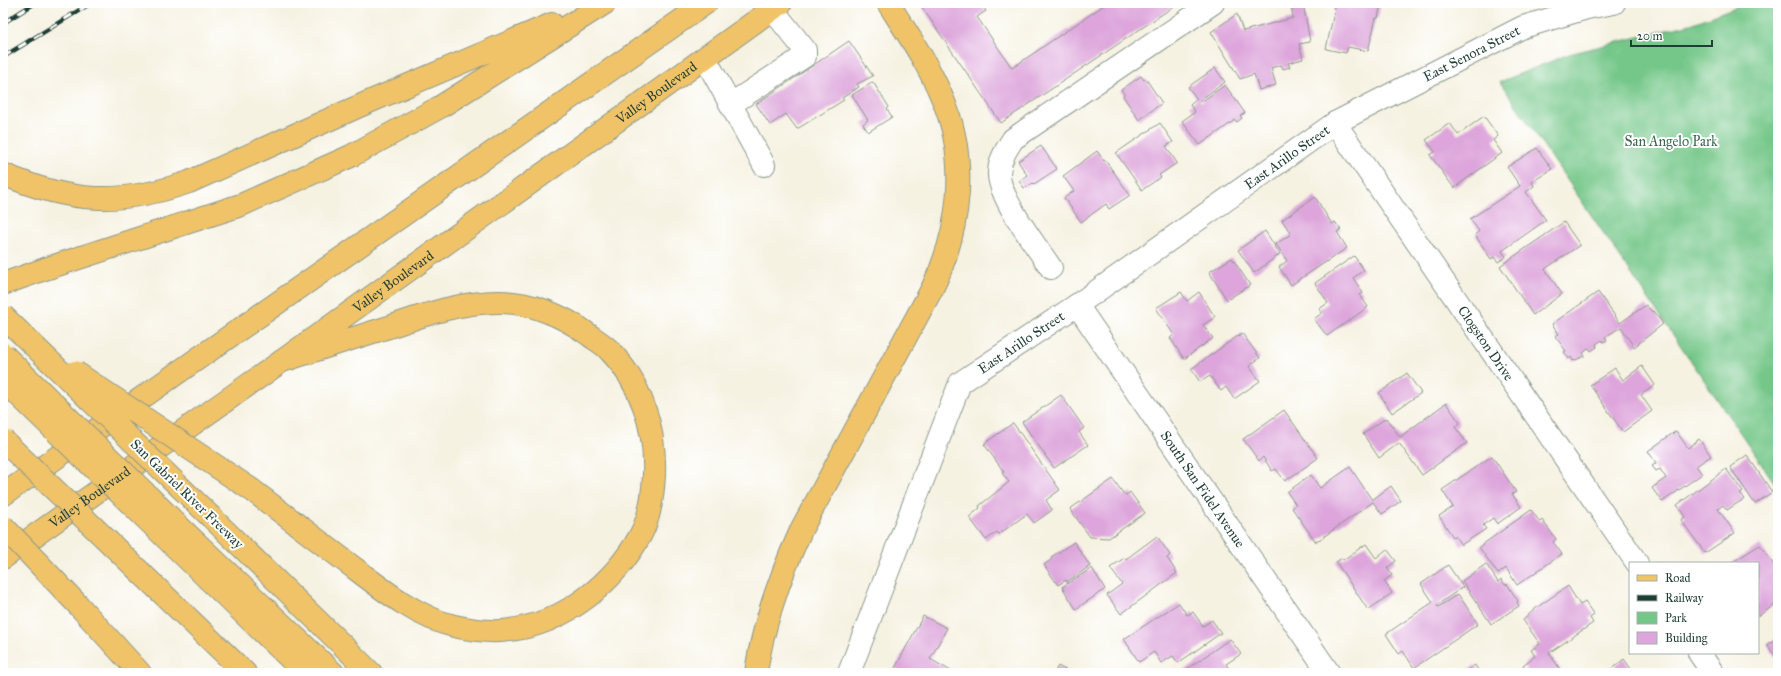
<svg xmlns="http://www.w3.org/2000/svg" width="1781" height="676" font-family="'IM FELL Great Primer',serif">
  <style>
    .green { fill: #75c789; stroke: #4a825e }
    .building { fill: #dda5db }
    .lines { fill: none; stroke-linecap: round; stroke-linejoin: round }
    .minor-casing { stroke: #8a988b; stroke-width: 24 }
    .major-casing { stroke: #8a988b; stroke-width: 24 }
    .highway-casing { stroke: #8a988b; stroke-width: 24 }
    .minor { stroke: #fff; stroke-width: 22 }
    .major { stroke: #f1c369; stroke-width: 22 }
    .highway { stroke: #f1c369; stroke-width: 22 }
    .rail-casing { stroke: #1f3d34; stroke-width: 4.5 }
    .rail { stroke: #fff; stroke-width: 3; stroke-dasharray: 9; stroke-linecap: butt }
    .highway-bridge-casing { stroke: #8a988b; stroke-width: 24; stroke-linecap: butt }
    .highway-bridge { stroke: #f1c369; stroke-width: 22 }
    .labels { text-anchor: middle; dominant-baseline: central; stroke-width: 4; stroke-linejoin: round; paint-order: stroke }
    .street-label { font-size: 14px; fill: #1f3d34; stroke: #fff }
    .park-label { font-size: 14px; fill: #39664e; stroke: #fff }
  </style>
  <rect width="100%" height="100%" fill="#fff"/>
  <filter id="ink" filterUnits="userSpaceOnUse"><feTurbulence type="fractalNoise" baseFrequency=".025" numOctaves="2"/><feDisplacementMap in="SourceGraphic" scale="8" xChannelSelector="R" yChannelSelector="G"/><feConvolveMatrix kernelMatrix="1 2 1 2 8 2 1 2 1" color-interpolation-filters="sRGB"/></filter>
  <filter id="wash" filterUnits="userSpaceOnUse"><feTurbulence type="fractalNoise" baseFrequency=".012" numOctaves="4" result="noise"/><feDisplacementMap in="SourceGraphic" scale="16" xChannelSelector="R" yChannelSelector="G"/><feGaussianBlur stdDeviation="0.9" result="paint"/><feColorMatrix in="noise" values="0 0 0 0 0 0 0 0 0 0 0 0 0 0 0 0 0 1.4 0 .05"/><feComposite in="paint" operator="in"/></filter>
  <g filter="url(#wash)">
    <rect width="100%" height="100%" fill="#f6f2e2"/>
    <path class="green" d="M1746 3H1778V488L1500 82 1569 54 1691 24Z"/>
    <g id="blocks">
      <path class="building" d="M919 3H981L986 11 977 17 1012 68 1107 3H1179L1001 123Z
        M1291 3H1303L1310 42 1299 44 1303 59 1288 63 1290 67 1283 69 1281 65 1271 68 1276 85 1259 90 1254 74 1240 79 1211 32 1237 14 1243 31 1293 18Z
        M1335 3H1381L1378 18H1376L1368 51 1348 47 1346 53 1326 49 1335 8H1333Z
        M849 41 873 76 857 84 859 87 842 98 844 100 797 129 786 114 770 125 756 104Z
        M1215 68 1225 82 1200 100 1201 102 1225 85 1245 113 1240 116 1242 118 1237 122 1235 120 1200 145 1182 121 1195 112 1190 105 1197 99 1188 87Z
        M1141 76 1144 80 1146 79 1162 103 1139 120 1123 96 1124 94 1121 90Z
        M873 82 889 107 887 109 892 117 868 132 863 124 868 120 852 95Z
        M1484 116 1498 136 1493 140 1502 153 1454 188 1430 155 1435 152 1426 140 1450 123 1458 135Z
        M1160 123 1173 142 1166 146 1177 163 1159 175 1161 177 1142 190 1116 153Z
        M1041 146 1057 169 1034 184 1033 183 1024 188 1019 181 1027 175 1018 161Z
        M1537 148 1552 169 1532 182 1534 186 1526 192 1546 220 1502 251 1506 257 1498 262 1494 257 1491 259 1475 235 1479 231 1470 219 1520 186 1507 167Z
        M1097 151 1104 161 1105 160 1130 195 1109 209 1106 204 1081 222 1064 198 1074 191 1063 176Z
        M1315 197 1332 224 1335 222 1341 230 1337 232 1347 248 1291 285 1279 267 1287 261 1276 244 1291 234 1282 220Z
        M1564 222 1580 245 1545 269 1562 294 1533 315 1500 266Z
        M1265 231 1280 254 1254 273 1238 250Z
        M1354 256 1364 270 1353 278 1363 293 1360 295 1368 307 1327 336 1314 319 1322 313 1319 309 1328 303 1315 283Z
        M1232 258 1250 285 1227 300 1209 272Z
        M1181 292 1187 301 1199 292 1215 317 1203 325 1213 338 1184 359 1170 338 1174 335 1156 308Z
        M1598 292 1620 323 1646 305 1652 312 1654 311 1663 324 1634 347 1621 327 1605 337 1607 340 1603 342 1602 340 1596 344 1597 347 1591 351 1589 348 1583 353 1585 356 1573 361 1571 357 1569 359 1564 352 1566 351 1555 336 1559 334 1552 324Z
        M1242 333 1260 358 1249 366 1260 381 1234 399 1226 387 1221 391 1210 376 1200 382 1191 369Z
        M1642 366 1655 385 1641 395 1652 411 1623 432 1590 385 1615 368 1623 380Z
        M1407 373 1421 393 1392 413 1379 393Z
        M1061 395 1084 428 1079 432 1088 445 1054 468 1022 422Z
        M1446 403 1460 423 1455 427 1467 443 1422 475 1399 443 1379 458 1363 434 1386 418 1400 437Z
        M1284 410 1318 458 1285 481 1276 469 1272 471 1263 457 1259 461 1243 439Z
        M1013 423 1060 490 1046 500 1052 510 1034 523 1027 514 999 534 997 532 986 540 969 517 980 508 979 506 1009 482 1002 473 1004 472 984 444Z
        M1676 431 1688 448 1699 439 1711 456 1696 466 1702 474 1662 502 1652 488 1666 478 1660 469 1656 471 1652 466 1656 463 1648 451Z
        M1747 455 1772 492 1755 504 1730 467Z
        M1492 456 1516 492 1512 494 1521 507 1497 524 1493 518 1483 525 1486 529 1461 545 1455 536 1453 537 1439 516 1453 507 1442 490Z
        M1350 467 1372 500 1391 486 1401 501 1382 514 1373 502 1316 542 1292 508 1296 505 1287 492 1311 475 1320 488Z
        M1726 469 1743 492 1740 494 1744 499 1727 510 1723 505 1718 509 1735 533 1705 553 1681 520 1685 517 1677 505Z
        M1113 479 1125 496 1130 492 1145 513 1109 538 1090 537 1070 509Z
        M1531 510 1540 522 1542 520 1556 539 1553 542 1562 554 1517 585 1506 568 1498 574 1479 547Z
        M1157 536 1170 555 1167 558 1177 573 1121 614 1107 595 1122 584 1110 568 1124 558 1126 559Z
        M1074 542 1090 566 1067 582 1066 580 1058 585 1044 565 1052 559 1051 557Z
        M1366 544 1376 558 1387 549 1396 561 1387 568 1392 575 1384 581 1392 593 1368 610 1336 562 1342 558 1343 560Z
        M1760 545 1778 571V603L1758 616V563H1731Z
        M1486 564 1498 582 1501 579 1505 585 1507 584 1518 601 1517 602 1519 606 1491 624 1462 581Z
        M1448 565 1463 587 1437 605 1438 607 1458 594 1478 624 1414 668 1403 651 1399 654 1386 634 1433 602 1421 584Z
        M1092 568 1105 589 1076 609 1062 587Z
        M1568 586 1580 605 1585 602 1594 615 1590 618 1593 623 1549 653 1562 672 1529 673 1523 665 1535 656 1531 650 1540 644 1523 620 1536 608Z
        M1179 603 1187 615 1193 612 1203 626 1212 620 1221 633 1178 663 1173 656 1161 663 1154 652 1139 662 1124 639Z
        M923 616 947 628 930 659 951 671 950 673H903L895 668Z
        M1778 638V661L1767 644Z
        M1230 639 1241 654 1226 664 1232 673H1181Z
        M1624 659 1634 673H1605L1618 664Z
        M1475 665 1480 673H1464Z
        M1058 666 1071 673H1054Z"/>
    </g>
  </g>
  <g filter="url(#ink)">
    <use href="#blocks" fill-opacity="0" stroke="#8a988b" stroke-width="1"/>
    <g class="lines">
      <defs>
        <g id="minor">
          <path d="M705 58 764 165"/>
          <path d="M731 104 805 56V50L772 9"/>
          <path id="s1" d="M1335 123 1637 563"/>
          <path d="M1051 268C1037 247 997 196 999 172 1000 159 1006 150 1013 139L1213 3"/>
          <path id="s2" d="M1077 305 1329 673"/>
          <path d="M1699 653 1713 673"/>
          <path id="s3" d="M849 673 960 383 1077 305 1335 123 1523 27 1587 8 1614 3"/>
        </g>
        <g id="major">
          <path d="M3 495 706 3"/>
          <path id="s4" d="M3 558 282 361 781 3"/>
        </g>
        <path id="highway" d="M3 174C70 203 119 206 189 182L364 104 552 24
          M3 284 45 269 241 205 351 156 440 107 605 3
          M252 490C283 514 314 537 345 561 377 585 415 617 454 626 472 630 492 633 510 630 566 623 615 582 641 534 650 517 653 494 654 475 656 429 641 382 608 349 602 343 594 339 588 334 562 315 530 302 498 302 460 302 424 315 389 327 353 338 317 350 282 361
          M211 517 371 673
          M187 534 333 673
          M172 544 305 673
          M138 570 245 673
          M79 606 140 673
          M756 673C763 623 781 574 802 528L932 289C961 229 969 157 941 95 927 62 907 33 888 3"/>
      </defs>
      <use href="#minor" class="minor-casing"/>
      <use href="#major" class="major-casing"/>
      <use href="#highway" class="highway-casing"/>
      <use href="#minor" class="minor"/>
      <use href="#major" class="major"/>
      <use href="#highway" class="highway"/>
      <defs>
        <path id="rail" d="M3 23 35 3
          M3 57 91 3"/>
      </defs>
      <use href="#rail" class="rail-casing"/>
      <use href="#rail" class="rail"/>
      <defs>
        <path id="highway-bridge" d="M3 316 211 517
          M3 354 187 534
          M75 372 252 490
          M3 380 172 544
          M3 440 138 570
          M3 526 79 606"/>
      </defs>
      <use href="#highway-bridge" class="highway-bridge-casing"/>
      <use href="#highway-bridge" class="highway-bridge"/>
    </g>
  </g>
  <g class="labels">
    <g class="street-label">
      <text stroke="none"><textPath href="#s3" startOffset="920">East Senora Street</textPath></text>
      <text stroke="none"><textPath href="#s4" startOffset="802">Valley Boulevard</textPath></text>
      <text stroke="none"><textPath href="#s3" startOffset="708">East Arillo Street</textPath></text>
      <text stroke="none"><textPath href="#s4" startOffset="478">Valley Boulevard</textPath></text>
      <text stroke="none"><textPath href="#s3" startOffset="384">East Arillo Street</textPath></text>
      <text stroke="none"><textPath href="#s1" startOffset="267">Clogston Drive</textPath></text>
      <text stroke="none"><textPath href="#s2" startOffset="223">South San Fidel Avenue</textPath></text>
      <text transform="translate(187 494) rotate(44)">San Gabriel River Freeway</text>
      <text stroke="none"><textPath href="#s4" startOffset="106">Valley Boulevard</textPath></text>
    </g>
    <g class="park-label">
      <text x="1671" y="141">San Angelo Park</text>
    </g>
  </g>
  <rect width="1781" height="676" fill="none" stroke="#fff" stroke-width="16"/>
  <rect x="1629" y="562" width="130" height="92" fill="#ffffff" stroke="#a5b1ae"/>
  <rect x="1637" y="575" width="20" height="6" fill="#f1c369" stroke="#a5b1ae"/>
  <text x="1665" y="582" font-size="12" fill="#1f3d34">Road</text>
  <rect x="1637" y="595" width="20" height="6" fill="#1f3d34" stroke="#a5b1ae"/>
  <text x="1665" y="602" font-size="12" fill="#1f3d34">Railway</text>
  <rect x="1637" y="612" width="20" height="12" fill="#75c789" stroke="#a5b1ae"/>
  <text x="1665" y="622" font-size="12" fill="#1f3d34">Park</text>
  <rect x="1637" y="632" width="20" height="12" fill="#dda5db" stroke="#a5b1ae"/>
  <text x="1665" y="642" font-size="12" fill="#1f3d34">Building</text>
  <path d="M1631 40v6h81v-6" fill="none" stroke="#1f3d34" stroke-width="2"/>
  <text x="1637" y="40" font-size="12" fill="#1f3d34" stroke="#ffffff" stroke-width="3" paint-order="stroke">20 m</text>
</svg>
